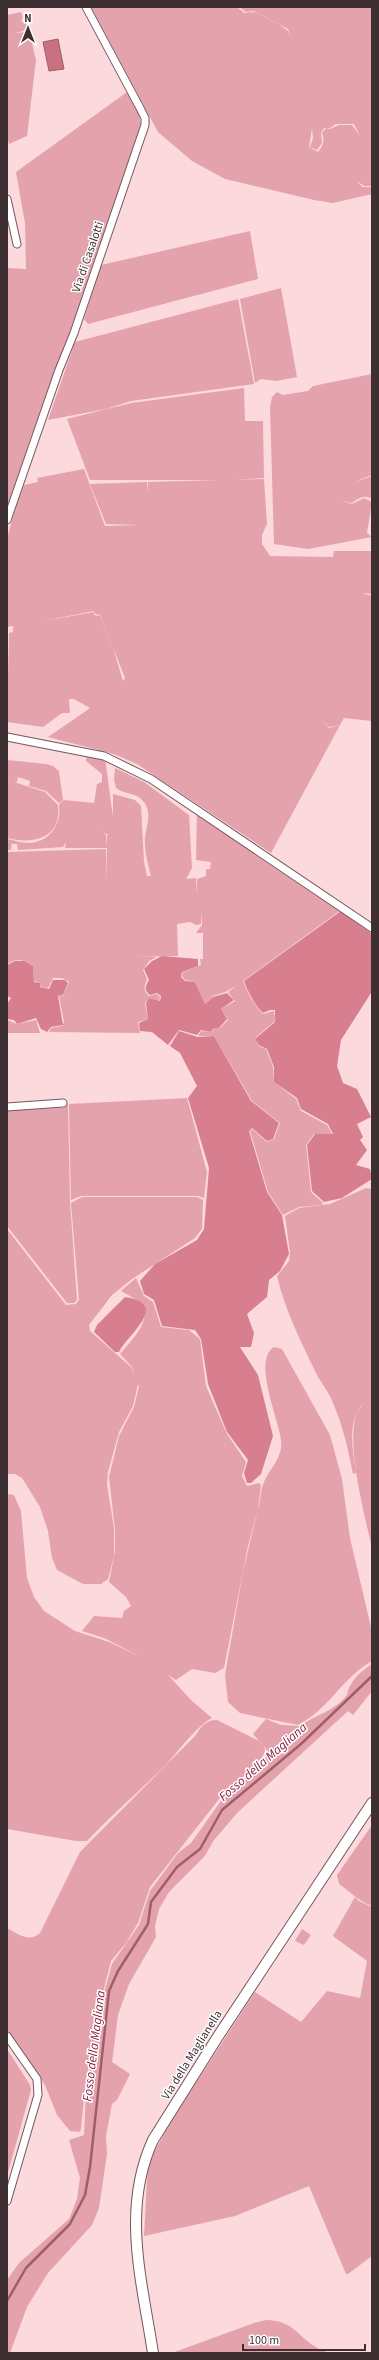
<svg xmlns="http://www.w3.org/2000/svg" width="379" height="2360" font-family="'Source Sans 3',sans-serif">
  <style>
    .green { fill: #e4a2ac; fill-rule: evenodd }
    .forest { fill: #d87f8f }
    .water { fill: #c97181; stroke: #9f5e69 }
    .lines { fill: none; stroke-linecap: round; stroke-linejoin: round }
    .stream { stroke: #9f5e69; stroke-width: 2.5 }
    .street-casing { stroke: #74575c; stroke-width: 9 }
    .secondary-casing { stroke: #74575c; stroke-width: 12 }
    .street { stroke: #fff; stroke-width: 7 }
    .secondary { stroke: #fff; stroke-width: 10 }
    .labels { text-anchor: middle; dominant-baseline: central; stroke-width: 3; stroke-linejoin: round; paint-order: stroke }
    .street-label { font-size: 12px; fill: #3e3032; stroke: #fff }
    .water-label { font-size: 13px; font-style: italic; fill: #881f3d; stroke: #fff }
  </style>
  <rect width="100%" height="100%" fill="#fbd9dd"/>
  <path class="green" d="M91 7H237L244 13 255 12 280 25 288 31 292 40 288 29 254 11 246 12 239 7H372V186H364L357 181 362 187H372V194L333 203 314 200 225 179 192 161 158 132ZM336 124H354L360 136 352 125H339L330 129 326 128 322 133C325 140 323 146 318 152L309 147 312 128 313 138 310 147 317 150 322 143 321 133 324 128H330Z
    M21 12 23 17 21 21 28 24 29 29 13 34 29 31 36 60 27 136 9 144 7 137V15Z
    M127 92 139 114 141 128 43 409 30 439 7 521V268L26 269 25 223 16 172Z
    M250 231 258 279 88 324 84 319 101 265Z
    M281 288 297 377 276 381 261 379 255 383 240 299Z
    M238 299 254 384 131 401 106 409 48 420 75 342Z
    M372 374V475L359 480 343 494 358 481 372 476V499C366 494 358 498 352 503L340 500 352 504 364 498 372 502 367 533 372 537 308 549 274 544 270 407 272 397 277 392 283 395 308 391 313 386Z
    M244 388 245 421H263L264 478 234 480 264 479 267 524 262 535V544L270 556 333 557 334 551H372V594L362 593 372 596V721L344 718 340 725 329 727 323 721 329 728 340 725 271 853 137 764 114 754 48 737 86 711 124 682 90 708 74 699H69L70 713H62L43 727 7 722 9 633 13 632V626L7 627V539L15 509 24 485 38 482 37 478 84 469 105 526 140 525 106 524 90 484 147 482 148 493V482L220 480H90L67 419 131 403ZM94 611 95 614 100 615 125 678 123 681 113 648 100 616 94 615V612L38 622Z
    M87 752 105 758 113 817V794L135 800 141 806 144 862 147 876H151C148 865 144 849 145 837 147 824 153 810 141 799 135 793 124 794 116 788L114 780 115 768 144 782 189 815 192 868 186 879 196 878V896L197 879 206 876V869H210L211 862 196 860 197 812 341 910 243 981C247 991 255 1007 263 1014L274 1011 275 1021 255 1038 259 1046 266 1049 273 1067 274 1082 296 1099 301 1111 327 1125 332 1134H314L306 1145 311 1192 323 1203 321 1205 299 1207 283 1215 268 1192 250 1131 252 1129 267 1142 274 1139 280 1123 252 1101 214 1036H198L201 1031 212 1032 214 1028H220L228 1020 221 1009 235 1001 228 992 238 985 225 992 213 996 205 1004 195 982 185 980 182 976 183 972 201 965 200 959H203V933H196L202 925V911L201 924 196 925 190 922 177 924 178 956 128 957 158 956 149 961 143 970 147 979C144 987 143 990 149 996L157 994 160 997 159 1001 149 998 145 1003 148 1019 138 1022 140 1033 49 1032 51 1028 62 1026 64 1022 59 996H63L69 982 62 978H53L48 988 41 987V983L34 981 33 966C24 959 17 958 7 964V852L106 849 107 881V835L109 834H106L101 830 106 835 107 848H65L66 842 63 847 18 850 17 844H12V841L11 850H7V839C14 840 21 843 28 843 50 843 62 823 59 804L64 800 94 803 97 784 102 782V774L86 761Z
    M7 760 46 764 53 766 59 771 63 800 59 803 46 791 29 786 30 781 18 777 17 782H14L45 792 58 805C62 838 34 845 7 838V782L9 781H7Z
    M7 1020 17 1024 36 1020 40 1033H7Z
    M187 1098 207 1172 204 1198 198 1196H81L71 1200 69 1104Z
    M68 1104 70 1201 77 1300 74 1303H67L7 1226V1109L63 1108Z
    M366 1188 372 1189V1548C365 1517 345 1443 357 1413 359 1410 362 1406 364 1403 346 1421 353 1450 356 1473L353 1474C348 1449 343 1426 333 1403 329 1392 321 1383 316 1373 301 1342 285 1310 277 1276L289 1261 290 1252 285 1216 299 1208 330 1204Z
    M82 1197H197L203 1200 202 1229 195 1238 132 1279 112 1295 89 1325 90 1331 131 1367 135 1375 132 1367 120 1354C132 1339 149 1325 144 1304L121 1291 136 1278 144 1296 153 1302 161 1327 189 1330 200 1339 206 1386 227 1434 246 1462 242 1476 247 1486 259 1483 261 1485 258 1509C261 1501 260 1490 264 1482 270 1468 283 1458 281 1440 279 1420 252 1360 274 1347L282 1349 330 1435 342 1479 350 1538 371 1627 372 1661C343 1677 328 1710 298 1725L240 1713 228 1702 225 1675 243 1572 258 1509 248 1546 224 1668 215 1673 192 1669 176 1680 168 1675 192 1701 212 1718C195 1727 179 1751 165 1766 139 1791 112 1815 87 1841H76L7 1829V1494L14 1495 21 1511 27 1578 34 1597 44 1611 75 1631 109 1642 143 1658 104 1638 82 1631 94 1616 122 1618 124 1611 131 1606 126 1597 109 1582 115 1551V1530L109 1477 119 1436 134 1407 139 1386 138 1384 133 1406 119 1432 108 1472 107 1485 114 1528V1556L108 1579 101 1584H83L57 1570 52 1558 48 1531 40 1507 22 1478 15 1474H7V1229L66 1305 76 1304 79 1300 71 1203Z
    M372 1664V1691L353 1715 348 1711 238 1812 214 1840 204 1857 169 1892 159 1909 155 1926 156 1937 129 1984 118 2015 112 2062 130 2074 117 2100 112 2104 106 2136 107 2154 99 2208 92 2225 48 2273 27 2307 10 2353H7V2280L19 2263 69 2219 77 2199 80 2178 69 2140 84 2135 86 2093 95 2039 86 2079 81 2128 80 2132 70 2131 57 2115 45 2085 7 2033V1928C18 1934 29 1943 40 1933L80 1852 195 1736C201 1727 205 1720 217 1720L261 1742 265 1749C263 1766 235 1781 223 1794L150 1887 138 1923 126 1943 111 1961 99 2008 96 2036 101 2023V2004L112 1964 139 1925 150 1891 178 1853 191 1843 228 1791 263 1764 268 1751 253 1734 266 1719 281 1725 300 1726C315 1715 335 1711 347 1695 348 1692 348 1689 350 1686 355 1676 363 1670 372 1664Z
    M372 1825V1906C359 1901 350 1892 339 1884L337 1875Z
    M355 1897 359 1901 372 1907V2256L348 2274H346L309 2186 235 2216 144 2236 148 2163 172 2120 253 1995 255 1992 301 2022 327 1991 360 1998 367 1961 333 1936Z
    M302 1929 311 1935 304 1945 295 1941Z
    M7 2049 30 2085 31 2090 7 2176Z
    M266 2320C291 2321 294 2331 311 2344 316 2348 323 2350 328 2353H172L254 2323Z"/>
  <path class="forest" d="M341 911 372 934 371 993 341 1040 337 1066 343 1083 357 1089 371 1117 357 1124 363 1137 360 1140 367 1150 356 1165 370 1169 372 1179 342 1198 324 1202 312 1191 307 1145 315 1134H333L328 1124 301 1109 297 1098 274 1082V1067L267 1049 259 1045 255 1039 275 1022V1010H270L263 1013C256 1007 247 990 244 981Z
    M162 956 198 959V966L182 972 181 977 185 981 195 982 205 1004 213 997 227 993 234 1000 221 1009 227 1019 219 1028H214L211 1032 201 1030 197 1035 179 1030 168 1045 152 1032 140 1031 139 1023 148 1019 146 1003 149 998 160 1001 161 996 157 993 150 995C144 990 145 987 149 980L144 969 152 961Z
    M15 961H25L33 966 34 982 41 983 40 987 49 989 53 980H65L68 983 63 995 58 996 63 1025 51 1027 47 1032 41 1029 36 1018 17 1024 14 1020 7 1019V1004L11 998 7 996V965Z
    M179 1031 198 1037 214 1036 251 1101 279 1123 273 1139 267 1141 252 1128 249 1131 267 1192 282 1215 289 1254 280 1271 269 1280 267 1297 247 1314 254 1333 251 1347H240L258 1375 273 1436 261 1474 251 1483H247L244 1473 248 1460 227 1432 208 1384 201 1339 195 1330 162 1326 154 1300 144 1294 140 1281 155 1264 197 1240 204 1229 209 1168 188 1098 197 1086 180 1053 170 1046Z
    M125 1297C172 1303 126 1336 119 1352H115L94 1332 97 1325Z"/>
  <path class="water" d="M58 39 64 69 49 71 43 42Z"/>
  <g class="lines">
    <path class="stream" d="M7 2301 26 2268 70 2224 85 2195 90 2167 109 1991 118 1971 148 1924 151 1902 177 1867 200 1849 222 1810 301 1744 372 1676"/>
    <defs>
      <path id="street" d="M7 199 17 244
        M7 520 59 370 74 333 145 125V118L140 108 86 7
        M7 737 104 756 151 779 372 928
        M7 1107 63 1103
        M7 2036 37 2079 38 2095 7 2201"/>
      <path id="secondary" d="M153 2353C142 2281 121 2209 153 2140L217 2038 372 1803"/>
    </defs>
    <use href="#street" class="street-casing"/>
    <use href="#secondary" class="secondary-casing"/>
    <use href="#street" class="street"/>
    <use href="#secondary" class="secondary"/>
  </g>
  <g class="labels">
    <g class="street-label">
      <text transform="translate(88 257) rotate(-71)">Via di Casalotti</text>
      <text transform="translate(192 2055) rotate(-58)">Via della Maglianella</text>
    </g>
    <g class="water-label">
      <text transform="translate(263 1762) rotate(-41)">Fosso della Magliana</text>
      <text transform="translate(94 2046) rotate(-83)">Fosso della Magliana</text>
    </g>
  </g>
  <rect width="379" height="2360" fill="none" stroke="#3e3032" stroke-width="16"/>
  <g transform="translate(28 28)" stroke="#ffffff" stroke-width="3" paint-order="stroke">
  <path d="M0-3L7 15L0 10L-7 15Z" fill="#3e3032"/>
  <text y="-6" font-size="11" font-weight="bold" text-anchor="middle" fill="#3e3032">N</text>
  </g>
  <path d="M243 2344v6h122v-6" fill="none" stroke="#3e3032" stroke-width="2"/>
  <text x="249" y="2344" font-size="12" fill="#3e3032" stroke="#ffffff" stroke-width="3" paint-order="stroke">100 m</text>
</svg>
